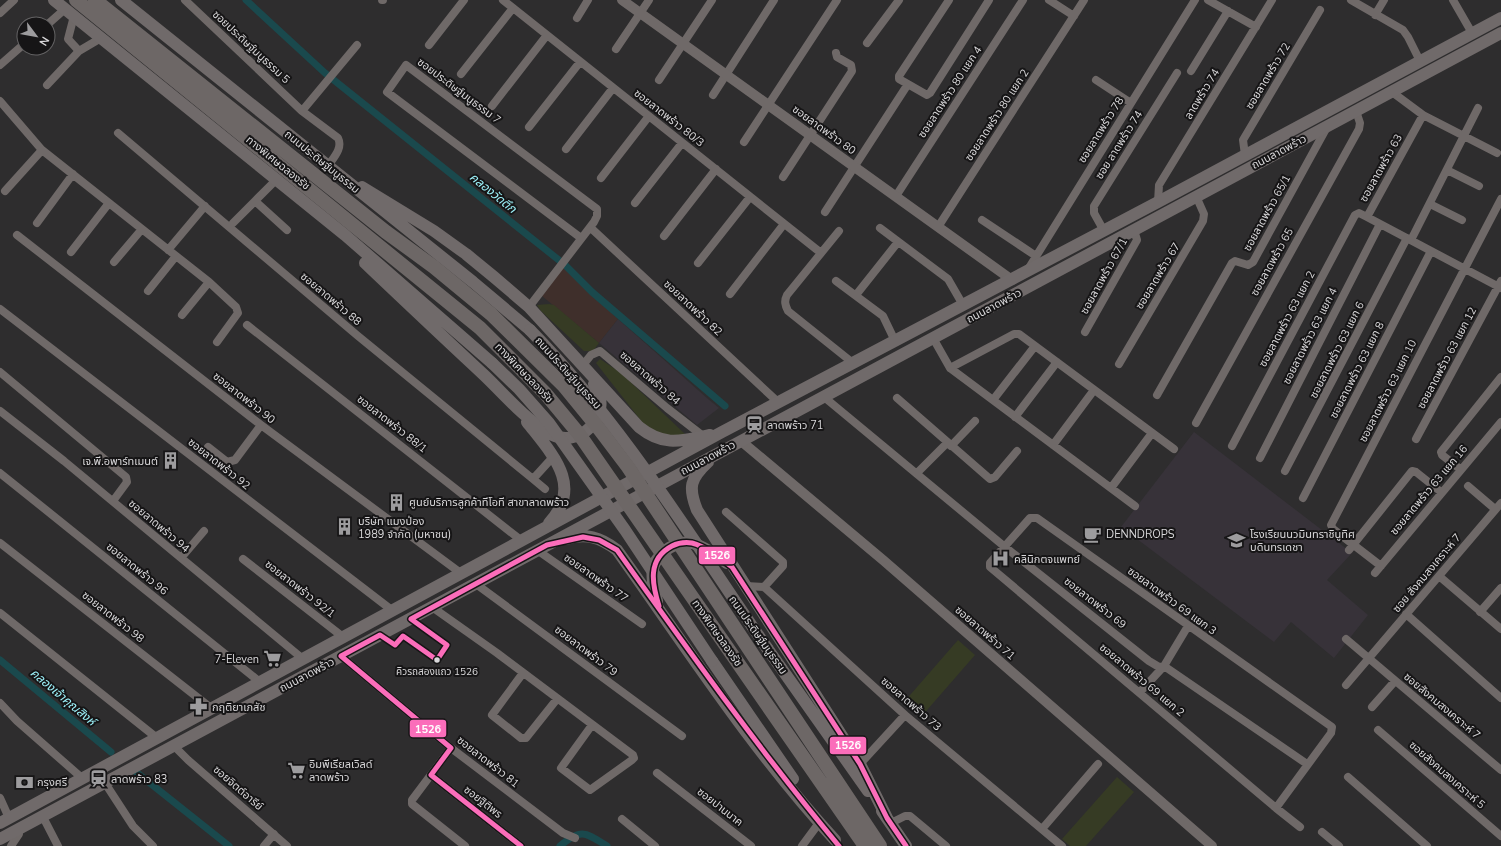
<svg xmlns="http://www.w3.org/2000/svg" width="1501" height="846" font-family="'Nunito Sans','Noto Sans Thai',sans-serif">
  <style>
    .commercial { fill: #3f2f2b }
    .built { fill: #373239 }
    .green { fill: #363b24 }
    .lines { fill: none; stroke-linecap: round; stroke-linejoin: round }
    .canal { stroke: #1a494d; stroke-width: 7 }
    .minor { stroke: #6f6968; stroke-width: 8 }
    .tertiary { stroke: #6f6968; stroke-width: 10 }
    .primary { stroke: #706a6a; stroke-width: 12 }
    .primary-bridge { stroke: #706a6a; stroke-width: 12 }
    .motorway-bridge { stroke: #6d6766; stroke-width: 14 }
    .bus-1-casing { stroke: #161516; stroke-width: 8 }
    .bus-1 { stroke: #fb6dba; stroke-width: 5 }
    .bus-dot { fill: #d9d8da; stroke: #161516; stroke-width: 1.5 }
    .labels { text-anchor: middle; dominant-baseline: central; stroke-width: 4; stroke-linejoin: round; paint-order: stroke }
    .bus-label { font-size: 10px; fill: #d9d8da; stroke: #161516 }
    .street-label { font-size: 11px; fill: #d9d8da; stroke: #161516 }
    .poi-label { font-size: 11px; fill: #d9d8da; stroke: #161516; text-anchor: start }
    .water-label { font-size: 12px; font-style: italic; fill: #9ef4fc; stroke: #161516 }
    .line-badge { stroke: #161516; stroke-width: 1.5 }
    .badge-label { font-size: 11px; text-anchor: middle; font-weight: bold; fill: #fff }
  </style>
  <rect width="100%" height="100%" fill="#2e2d2e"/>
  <path class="commercial" d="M564 267 618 319 599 343 542 296Z"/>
  <path class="built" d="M618 319 708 399 719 408 697 425 599 343Z
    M1194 432 1352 553 1327 580 1368 615 1334 658 1291 622 1274 642 1121 527Z"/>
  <path class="green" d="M549 304 554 305 599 343 593 351H584L541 311 537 305Z
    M600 359 621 373 686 435 670 438 646 427 596 363Z
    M958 640 975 655 921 717 904 702Z
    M1117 777 1134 792 1086 846H1070L1062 839Z"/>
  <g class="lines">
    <path class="canal" d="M246 0 325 73 565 265 592 292 725 406
      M0 660 111 752
      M136 772 229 846
      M560 846C581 828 585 832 607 846"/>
    <path class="minor" d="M185 0 302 111 357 45
      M382 0H383
      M503 0 821 253
      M949 0 899 76V79L927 95 930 93 989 0
      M1049 0 1074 16
      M1208 0 1256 27
      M1351 0 1403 30 1408 37 1420 61
      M1453 0 1472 33
      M0 13 14 0
      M1375 15 1384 0
      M74 16 68 39 79 51 101 38
      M577 18 588 0
      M48 24 65 9
      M867 43 899 0
      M429 45 464 0
      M616 49 649 0
      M0 65 24 44
      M1191 71 1228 11
      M461 74 513 8
      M659 80 712 0
      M1096 80 1131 103
      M47 85 79 51
      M1392 92 1423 115 1367 217 1501 288
      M713 95 774 0
      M0 101 42 150 209 282 236 307 238 313 217 342
      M492 106 547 35
      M302 111 338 138C343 148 334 157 328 166
      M1423 115 1497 153
      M529 127 580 62
      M118 133 358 336 533 479 553 457
      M744 142 837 0
      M566 149 613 88
      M1245 155 1243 140 1320 10
      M1447 170 1479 186
      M783 177 852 71 851 65 837 57 836 53
      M601 178 649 116
      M276 180 255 201 287 230
      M5 191 42 150
      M896 196 1023 0
      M1158 202 1159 185 1272 0
      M635 203 682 143
      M1430 204 1462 220
      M825 212 908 84
      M982 220 1036 256
      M37 223 73 174
      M233 223 255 201
      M938 227 1084 0
      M880 228 948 279 963 305
      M592 229 779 403
      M839 231 787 295C784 301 785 305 788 311L853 363
      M1104 231 1094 213V206L1177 73
      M17 235 261 425 462 574
      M664 236 716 169
      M1411 240 1478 108
      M168 250 205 206
      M71 252 109 203
      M114 262 142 229
      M698 263 750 197
      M1027 271 1195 0
      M836 281 883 316 895 341
      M148 291 176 256
      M730 294 784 224
      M856 295 898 242
      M529 307 594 222 597 216V209L406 65 387 92 581 238
      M0 309 393 611
      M182 315 209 282
      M247 325 522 541
      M1085 332 1137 240 1134 230
      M933 338 950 368 1135 506
      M1119 364 1203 221 1204 214 1196 196
      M583 365 591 355 600 351 667 408 703 436
      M950 368 1014 334H1019L1174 449
      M0 372 126 477 127 482 113 501
      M1157 395 1232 263 1235 261 1248 265 1253 262 1327 127
      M824 397 1005 547 1149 661 1159 667 1164 666 1307 764
      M897 398 990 479 995 477 1017 451
      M993 400 1035 346
      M0 411 64 461 303 659
      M1015 417 1057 362
      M1196 423 1359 129 1360 123 1356 111
      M1416 439 1501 281
      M1053 445 1094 390
      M951 446 975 421
      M1232 446 1355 215 1359 213 1367 217
      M208 447 227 462 235 460 261 425
      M1260 458 1380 224
      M1460 469 1442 455 1441 452 1501 377
      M1285 471 1407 238
      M0 473 260 682
      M917 473 947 443
      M533 479 545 489
      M1468 486 1495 509
      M1111 488 1152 433
      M1303 498 1431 251
      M726 512 783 562V566L764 587
      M0 543 211 708
      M537 550 642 624
      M1349 550 1412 471 1416 472 1441 492
      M181 558 204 531
      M243 559 343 637
      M1381 566 1333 529 1331 525 1501 199
      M1375 573 1501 422
      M1439 576 1501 629
      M476 584 682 736
      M746 586 764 587 905 715 1062 846
      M432 607 497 653 633 755 634 758 632 760 590 790 561 768 592 725
      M1480 612 1501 588
      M0 613 157 738
      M1406 614 1501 698
      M1346 639 1501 770
      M341 656 451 748 563 833 575 838
      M523 673 492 715 521 738H526L557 699
      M1346 685 1501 503
      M1140 692 1164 666 1188 626
      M0 703 17 721 82 778
      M1372 707 1395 681
      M1378 730 1501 836
      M174 746 188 760 287 846
      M451 748 412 800V804L465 846
      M860 764 905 715
      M657 773 751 846
      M431 775 521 846
      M1348 777 1427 846
      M105 783 133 826 153 846
      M0 798 9 818
      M1276 808 1331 733 1332 727 1037 518H1030L990 563V567L1276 808 1300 827
      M43 817 58 846
      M622 819 655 846
      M891 823 905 816H910L946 846
      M1042 829 1098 764
      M1322 832 1339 846
      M11 846 19 834 18 830
      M264 846 274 834
      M802 846 819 823"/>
    <path class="tertiary" d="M622 0 1012 280
      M741 441 883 560 1212 846"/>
    <path class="primary" d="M54 0 345 235 492 363
      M121 0 473 282 530 330
      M362 187 434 231 466 254 494 277 529 307 639 427C664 447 681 441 710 435
      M365 263C404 300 444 338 484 375 504 394 523 417 547 432 578 453 616 414 594 384
      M527 422C552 454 584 486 549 523
      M708 462C690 479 688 487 697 510L860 764 887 818
      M566 539C586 533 600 537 617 550 687 648 753 751 835 840
      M657 601C655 591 650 575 654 565 660 551 677 540 692 543 704 546 717 556 727 563
      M767 648 868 791
      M712 661 793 779
      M882 811 906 846
      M0 823 722 432 1158 202 1501 18
      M0 839 1501 33"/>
    <path class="primary-bridge" d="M530 330C623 425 692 539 767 648
      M492 363 519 389 549 423 625 530 712 661"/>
    <path class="motorway-bridge" d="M76 0 480 328 545 393 579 434 865 846
      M95 0 386 232 434 267 491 314 564 386 600 430 628 467 880 846"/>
    <defs>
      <path id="bus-1" d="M659 606C652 584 647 559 672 546 678 543 685 542 692 543 707 547 720 558 732 567L860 764 887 818 906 846
        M521 846 431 775 451 748 341 656 380 635 395 645 403 636 437 660 447 645 411 619 547 545 583 537 599 540 617 550C689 651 760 751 839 846"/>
    </defs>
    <use href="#bus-1" class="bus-1-casing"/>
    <use href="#bus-1" class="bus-1"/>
  </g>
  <defs>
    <symbol id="station-bare" viewBox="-9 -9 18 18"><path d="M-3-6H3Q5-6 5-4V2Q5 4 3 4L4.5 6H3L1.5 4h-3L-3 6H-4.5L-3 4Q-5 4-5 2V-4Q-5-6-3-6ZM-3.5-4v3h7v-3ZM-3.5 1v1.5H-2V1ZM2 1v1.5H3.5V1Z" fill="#9d9c9e" stroke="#161516" stroke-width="2.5" paint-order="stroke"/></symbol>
    <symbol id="building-bare" viewBox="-9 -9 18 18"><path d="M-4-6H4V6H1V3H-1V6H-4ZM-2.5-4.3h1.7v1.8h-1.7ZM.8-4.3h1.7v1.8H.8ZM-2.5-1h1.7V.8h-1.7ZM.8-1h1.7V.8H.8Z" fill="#9d9c9e" stroke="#161516" stroke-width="2.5" paint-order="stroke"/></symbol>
    <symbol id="cafe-bare" viewBox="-9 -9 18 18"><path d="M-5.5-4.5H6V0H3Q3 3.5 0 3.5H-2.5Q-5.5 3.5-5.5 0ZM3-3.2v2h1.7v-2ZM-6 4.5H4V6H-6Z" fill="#9d9c9e" stroke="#161516" stroke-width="2.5" paint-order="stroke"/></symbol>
    <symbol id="school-bare" viewBox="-9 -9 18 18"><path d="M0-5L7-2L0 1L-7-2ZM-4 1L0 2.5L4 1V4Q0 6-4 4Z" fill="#9d9c9e" stroke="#161516" stroke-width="2.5" paint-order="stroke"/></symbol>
    <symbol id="hospital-bare" viewBox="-9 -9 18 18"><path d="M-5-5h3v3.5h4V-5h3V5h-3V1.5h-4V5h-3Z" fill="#9d9c9e" stroke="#161516" stroke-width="2.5" paint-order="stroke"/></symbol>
    <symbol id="supermarket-bare" viewBox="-9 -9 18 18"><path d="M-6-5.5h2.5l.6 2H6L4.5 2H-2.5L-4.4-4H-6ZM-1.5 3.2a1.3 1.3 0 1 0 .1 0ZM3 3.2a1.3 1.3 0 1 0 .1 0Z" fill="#9d9c9e" stroke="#161516" stroke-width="2.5" paint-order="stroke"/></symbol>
    <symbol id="pharmacy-bare" viewBox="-9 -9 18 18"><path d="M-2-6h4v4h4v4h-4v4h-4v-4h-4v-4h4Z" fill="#9d9c9e" stroke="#161516" stroke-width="2.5" paint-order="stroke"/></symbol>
    <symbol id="bank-bare" viewBox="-9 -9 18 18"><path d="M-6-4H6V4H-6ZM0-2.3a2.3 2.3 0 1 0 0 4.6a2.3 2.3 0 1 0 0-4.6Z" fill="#9d9c9e" stroke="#161516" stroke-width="2.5" paint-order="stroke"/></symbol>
  </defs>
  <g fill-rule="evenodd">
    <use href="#station-bare" x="742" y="412" width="25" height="25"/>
    <use href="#building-bare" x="158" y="448" width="25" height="25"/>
    <use href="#building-bare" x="384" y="490" width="25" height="25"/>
    <use href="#building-bare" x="332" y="514" width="25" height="25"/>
    <use href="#cafe-bare" x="1080" y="522" width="25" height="25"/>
    <use href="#school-bare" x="1224" y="528" width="25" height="25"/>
    <use href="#hospital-bare" x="988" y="546" width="25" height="25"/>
    <use href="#supermarket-bare" x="260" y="646" width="25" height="25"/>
    <use href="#pharmacy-bare" x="186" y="694" width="25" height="25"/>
    <use href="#supermarket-bare" x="284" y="758" width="25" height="25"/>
    <use href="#station-bare" x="86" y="766" width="25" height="25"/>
    <use href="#bank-bare" x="12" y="770" width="25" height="25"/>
  </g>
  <circle class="bus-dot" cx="437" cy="660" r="3.5"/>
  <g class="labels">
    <g class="bus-label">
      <text x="437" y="672">คิวรถสองแถว 1526</text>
    </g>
    <g class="street-label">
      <text transform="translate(251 47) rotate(43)">ซอยประดิษฐ์มนูธรรม 5</text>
      <text transform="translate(1268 76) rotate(-59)">ซอยลาดพร้าว 72</text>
      <text transform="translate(459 91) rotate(37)">ซอยประดิษฐ์มนูธรรม 7</text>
      <text transform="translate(950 92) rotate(-57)">ซอยลาดพร้าว 80 แยก 4</text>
      <text transform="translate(1202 94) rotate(-59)">ลาดพร้าว 74</text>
      <text transform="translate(997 115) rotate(-57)">ซอยลาดพร้าว 80 แยก 2</text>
      <text transform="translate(669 118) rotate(38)">ซอยลาดพร้าว 80/3</text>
      <text transform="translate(824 130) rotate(36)">ซอยลาดพร้าว 80</text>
      <text transform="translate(1101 130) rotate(-58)">ซอยลาดพร้าว 78</text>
      <text transform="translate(1119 145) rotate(-58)">ซอย ลาดพร้าว 74</text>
      <text transform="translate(1279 152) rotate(-28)">ถนนลาดพร้าว</text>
      <text transform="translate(322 162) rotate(39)">ถนนประดิษฐ์มนูธรรม</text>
      <text transform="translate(278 163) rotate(39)">ทางพิเศษฉลองรัช</text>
      <text transform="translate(1381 168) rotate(-61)">ซอยลาดพร้าว 63</text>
      <text transform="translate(1267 213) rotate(-61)">ซอยลาดพร้าว 65/1</text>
      <text transform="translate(1272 262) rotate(-61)">ซอยลาดพร้าว 65</text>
      <text transform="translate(1104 276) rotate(-61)">ซอยลาดพร้าว 67/1</text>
      <text transform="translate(1158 276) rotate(-59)">ซอยลาดพร้าว 67</text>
      <text transform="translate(331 299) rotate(40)">ซอยลาดพร้าว 88</text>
      <text transform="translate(994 306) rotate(-28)">ถนนลาดพร้าว</text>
      <text transform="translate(693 308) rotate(43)">ซอยลาดพร้าว 82</text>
      <text transform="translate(1287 319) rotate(-62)">ซอยลาดพร้าว 63 แยก 2</text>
      <text transform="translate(1310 336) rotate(-63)">ซอยลาดพร้าว 63 แยก 4</text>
      <text transform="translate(1337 350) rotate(-63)">ซอยลาดพร้าว 63 แยก 6</text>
      <text transform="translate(1447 358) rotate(-62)">ซอยลาดพร้าว 63 แยก 12</text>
      <text transform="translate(1357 370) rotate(-63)">ซอยลาดพร้าว 63 แยก 8</text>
      <text transform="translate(524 373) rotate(46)">ทางพิเศษฉลองรัช</text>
      <text transform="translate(568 373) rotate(48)">ถนนประดิษฐ์มนูธรรม</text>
      <text transform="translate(650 378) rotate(41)">ซอยลาดพร้าว 84</text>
      <text transform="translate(1388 391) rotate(-63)">ซอยลาดพร้าว 63 แยก 10</text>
      <text transform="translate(244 398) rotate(38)">ซอยลาดพร้าว 90</text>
      <text transform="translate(392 424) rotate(38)">ซอยลาดพร้าว 88/1</text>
      <text transform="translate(708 458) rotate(-28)">ถนนลาดพร้าว</text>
      <text transform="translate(219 464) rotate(38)">ซอยลาดพร้าว 92</text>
      <text transform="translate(1429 490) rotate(-50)">ซอยลาดพร้าว 63 แยก 16</text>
      <text transform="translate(159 526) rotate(40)">ซอยลาดพร้าว 94</text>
      <text transform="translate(137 569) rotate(39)">ซอยลาดพร้าว 96</text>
      <text transform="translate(1427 573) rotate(-50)">ซอย สังคมสงเคราะห์ 7</text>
      <text transform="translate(596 578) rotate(35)">ซอยลาดพร้าว 77</text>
      <text transform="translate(300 589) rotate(38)">ซอยลาดพร้าว 92/1</text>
      <text transform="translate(1172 601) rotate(36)">ซอยลาดพร้าว 69 แยก 3</text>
      <text transform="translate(1095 603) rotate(38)">ซอยลาดพร้าว 69</text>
      <text transform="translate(113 617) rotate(38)">ซอยลาดพร้าว 98</text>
      <text transform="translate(717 633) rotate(55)">ทางพิเศษฉลองรัช</text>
      <text transform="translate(985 633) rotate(41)">ซอยลาดพร้าว 71</text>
      <text transform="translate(758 635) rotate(55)">ถนนประดิษฐ์มนูธรรม</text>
      <text transform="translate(586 651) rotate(37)">ซอยลาดพร้าว 79</text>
      <text transform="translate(307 675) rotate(-28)">ถนนลาดพร้าว</text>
      <text transform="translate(1142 680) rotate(40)">ซอยลาดพร้าว 69 แยก 2</text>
      <text transform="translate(911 704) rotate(41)">ซอยลาดพร้าว 73</text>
      <text transform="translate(1442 706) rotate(40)">ซอยสังคมสงเคราะห์ 7</text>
      <text transform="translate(488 762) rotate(38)">ซอยลาดพร้าว 81</text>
      <text transform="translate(1447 775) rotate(41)">ซอยสังคมสงเคราะห์ 5</text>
      <text transform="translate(238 788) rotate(41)">ซอยจิตต์อารีย์</text>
      <text transform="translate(483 802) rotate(38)">ซอยฐิติพร</text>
      <text transform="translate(720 807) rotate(38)">ซอยปานนาค</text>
    </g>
    <g class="poi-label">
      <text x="767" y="425">ลาดพร้าว 71</text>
      <text x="158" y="461" text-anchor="end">เจ.พี.อพาร์ทเมนต์</text>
      <text x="409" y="502">ศูนย์บริการลูกค้าทีโอที สาขาลาดพร้าว</text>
      <text x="358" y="521">บริษัท แมงป่อง<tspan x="358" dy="13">1989 จำกัด (มหาชน)</tspan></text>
      <text x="1106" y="534">DENNDROPS</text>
      <text x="1250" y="534">โรงเรียนนวมินทราชินูทิศ<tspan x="1250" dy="13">บดินทรเดชา</tspan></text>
      <text x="1014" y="559">คลินิกตจแพทย์</text>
      <text x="259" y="659" text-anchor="end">7-Eleven</text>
      <text x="212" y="707">กฤติยาเภสัช</text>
      <text x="309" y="764">อิมพีเรียลเวิลด์<tspan x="309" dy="13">ลาดพร้าว</tspan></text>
      <text x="111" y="779">ลาดพร้าว 83</text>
      <text x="37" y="782">กรุงศรี</text>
    </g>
    <g class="water-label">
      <text transform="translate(493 193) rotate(39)">คลองวัดตึก</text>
      <text transform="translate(63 697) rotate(40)">คลองเจ้าคุณสิงห์</text>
    </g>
  </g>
  <g class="line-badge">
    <rect x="698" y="546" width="38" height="19" rx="4" fill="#fb6dba"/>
    <rect x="409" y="719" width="38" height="19" rx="4" fill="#fb6dba"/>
    <rect x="829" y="736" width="38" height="19" rx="4" fill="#fb6dba"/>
  </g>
  <g class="badge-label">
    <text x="717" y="559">1526</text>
    <text x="428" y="733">1526</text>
    <text x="848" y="749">1526</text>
  </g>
  <g transform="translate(36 36) rotate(122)"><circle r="19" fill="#161516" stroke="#646364"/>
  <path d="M0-3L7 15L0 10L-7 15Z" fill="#9d9c9e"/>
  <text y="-6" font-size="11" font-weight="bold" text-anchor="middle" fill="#d9d8da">N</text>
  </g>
</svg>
